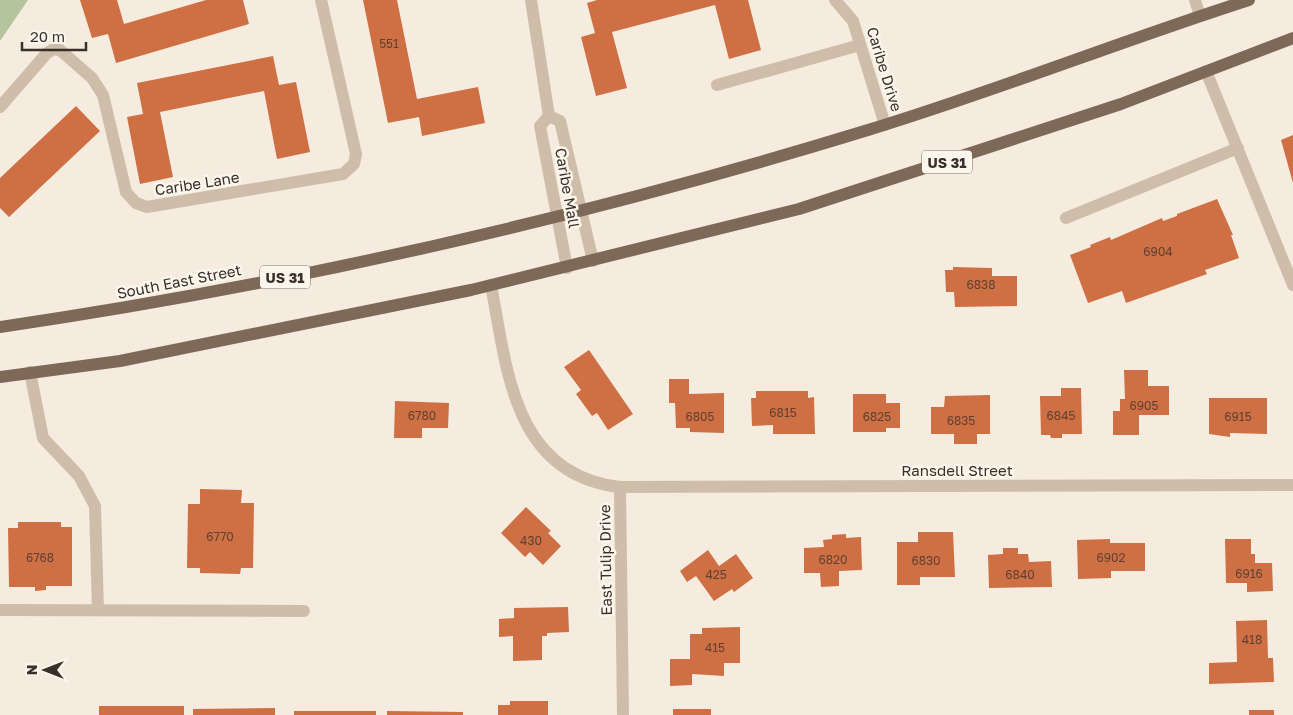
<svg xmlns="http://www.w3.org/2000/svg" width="1293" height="715" font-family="'Golos Text',sans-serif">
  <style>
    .green { fill: #b4c59d }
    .building { fill: #ce7043 }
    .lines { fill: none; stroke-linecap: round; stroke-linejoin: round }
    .service { stroke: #cebda9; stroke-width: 12 }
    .minor { stroke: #cebda9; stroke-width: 12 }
    .primary { stroke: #7e6959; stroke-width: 12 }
    .labels { text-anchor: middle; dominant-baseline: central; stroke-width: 5; stroke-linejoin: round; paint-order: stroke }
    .number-label { font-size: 12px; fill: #604030 }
    .shield { fill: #fbf6ec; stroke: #756b64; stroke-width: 1 }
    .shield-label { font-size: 14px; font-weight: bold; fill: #3b3029 }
    .street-label { font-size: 15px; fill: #3b3029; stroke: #fbf6ec }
  </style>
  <rect width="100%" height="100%" fill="#f5ecdf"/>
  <path class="green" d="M0 0H28L0 41Z"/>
  <path class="building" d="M80 0H117L124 24 206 0H243L249 24 116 63 108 34 92 38Z
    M363 0H397L417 99 478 87 485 123 422 136 419 117 388 123Z
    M597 0H748L761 50 729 59 715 5 612 32 627 88 596 96 581 37 595 33 587 3Z
    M273 56 279 85 296 82 310 152 277 159 264 91 160 112 173 177 140 184 127 117 143 114 137 83Z
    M76 106 100 131 9 217 0 208V178Z
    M1293 135V183L1281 140Z
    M1217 199 1233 235H1231L1239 258 1205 270 1207 274 1126 303 1122 291 1088 303 1070 255 1091 247 1090 245 1110 237 1111 240 1162 218 1163 221 1177 216V214Z
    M953 267 992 268V276H1017V306L955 307 954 292H946L945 270H953Z
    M589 350 633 414 608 430 597 413 592 416 576 394 581 390 564 367Z
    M1124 370H1148V386H1169V415H1139V435H1113V411H1120V399H1125Z
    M669 379H689V394L724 393V433L690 432V428H676L675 403H669Z
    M1061 388H1081L1082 434H1062V438H1051L1050 435H1041L1040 396H1061Z
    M756 391H808V398L814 397 815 434H773V425L752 426 751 398H756Z
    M853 394H886V403H900V428H886V432H853Z
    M990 395V434H977V444H954V434H931V407H944L945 396Z
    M1209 398H1267V434L1230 433V437L1209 434Z
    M395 401 449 403 448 428H422V438H394Z
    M200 489 242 490 241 503H254L253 568H241L240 574 200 573V568H187L188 504H200Z
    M526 507 551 531 548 533 561 546 543 565 530 552 525 557 501 533Z
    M18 522H61V527H72V586H46V590L35 591V587H9L8 528H18Z
    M918 532H953L955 577H920V585H897V542H918Z
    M846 534V538L861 537 862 570 839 571V586L821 587 820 573H804V548L824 547 823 540 832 539V535Z
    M1110 539V543H1145V571H1111V578L1078 579 1077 540Z
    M1225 539H1251V554H1255V563H1272L1273 591 1247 592V583H1226Z
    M1003 548H1018V554H1028L1029 562 1051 561 1052 587 989 588 988 555 1003 554Z
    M708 550 719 566 736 554 753 578 734 592 732 589 714 601 696 576 687 582 680 571Z
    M568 607 569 632 547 633V636H542V660L513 661V636L499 637V619L514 618V608Z
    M1267 620 1268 658H1273L1274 682 1209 684V663L1237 662 1236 621Z
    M740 627V663H724V676L692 674V685L670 686V659H690V634H702V628Z
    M510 701H548V715H498V705H510Z
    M99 706H184V715H99Z
    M275 708V715H193V709Z
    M673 709H711V715H673Z
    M1249 710H1274V715H1249Z
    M294 711H376V715H294Z
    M387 711 463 712V715H387Z"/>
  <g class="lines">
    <path class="service" d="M1195 0 1200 16
      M1206 71 1293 285
      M717 85 860 45
      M1066 218 1238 148"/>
    <path class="minor" d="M531 0 549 116 540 126 567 268
      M835 0 853 21 885 125
      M0 107 47 53 54 49 60 50 92 78 103 95 126 192 136 203 147 207 343 174 354 164 356 154 321 0
      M549 116 560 121 593 261
      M491 285C507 369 513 475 620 487L1293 485
      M30 372 43 438 79 476 95 506 98 610
      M620 487 623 715
      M0 610 304 611"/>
    <path class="primary" d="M0 327C294 284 584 217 868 130 996 91 1121 41 1249 0
      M0 377 120 361 471 290 799 209 1121 104 1293 38"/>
  </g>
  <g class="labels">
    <g class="number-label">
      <text x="389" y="43">551</text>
      <text x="1158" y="251">6904</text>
      <text x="981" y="284">6838</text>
      <text x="1144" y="405">6905</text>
      <text x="783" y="412">6815</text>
      <text x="422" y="415">6780</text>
      <text x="1061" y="415">6845</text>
      <text x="700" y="416">6805</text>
      <text x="877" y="416">6825</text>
      <text x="1238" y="416">6915</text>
      <text x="961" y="420">6835</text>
      <text x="220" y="536">6770</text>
      <text x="531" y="540">430</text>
      <text x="40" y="557">6768</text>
      <text x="1111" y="557">6902</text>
      <text x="833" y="559">6820</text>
      <text x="926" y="560">6830</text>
      <text x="1249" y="573">6916</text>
      <text x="716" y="574">425</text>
      <text x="1020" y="574">6840</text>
      <text x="1252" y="639">418</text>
      <text x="715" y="647">415</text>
    </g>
    <g class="shield">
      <rect x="922" y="150.5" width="50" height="23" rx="4"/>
      <rect x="260" y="265.5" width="50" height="23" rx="4"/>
    </g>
    <g class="shield-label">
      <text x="947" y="162">US 31</text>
      <text x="285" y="277">US 31</text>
    </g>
    <g class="street-label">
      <text transform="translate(885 69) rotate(73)">Caribe Drive</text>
      <text transform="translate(197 183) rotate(-9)">Caribe Lane</text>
      <text transform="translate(568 188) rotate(80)">Caribe Mall</text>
      <text transform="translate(179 281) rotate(-11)">South East Street</text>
      <text x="957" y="470">Ransdell Street</text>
      <text transform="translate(605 560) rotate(-91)">East Tulip Drive</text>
    </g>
  </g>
  <g transform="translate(45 670) rotate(270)" stroke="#fbf6ec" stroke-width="4" paint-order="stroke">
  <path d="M0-4L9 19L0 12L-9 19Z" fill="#3b3029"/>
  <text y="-8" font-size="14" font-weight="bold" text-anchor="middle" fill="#3b3029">N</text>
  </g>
  <path d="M22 42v8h64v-8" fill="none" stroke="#3b3029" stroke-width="2.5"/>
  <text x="30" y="42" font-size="15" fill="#3b3029" stroke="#fbf6ec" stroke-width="4" paint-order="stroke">20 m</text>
</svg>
